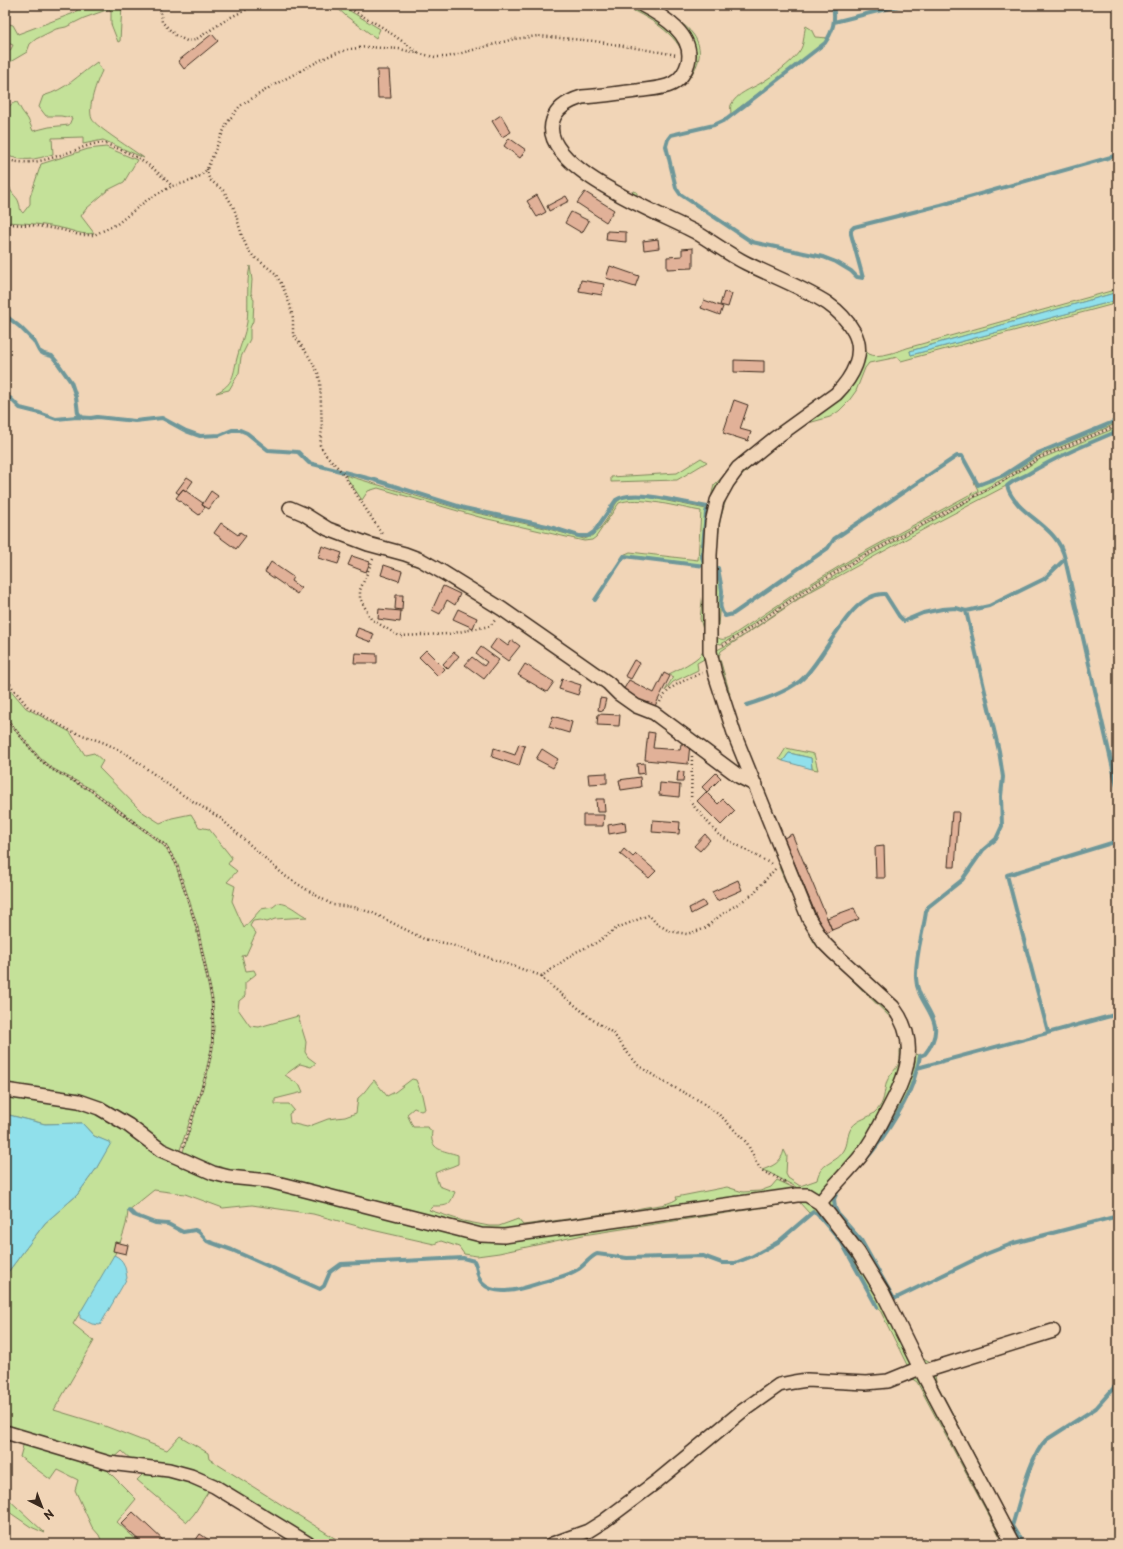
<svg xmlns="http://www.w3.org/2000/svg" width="1123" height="1549" font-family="'Playpen Sans',sans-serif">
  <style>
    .green { fill: #c4e199; stroke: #80865c }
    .water { fill: #90e0eb; stroke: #6e9799 }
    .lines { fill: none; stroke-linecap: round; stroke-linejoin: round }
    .stream { stroke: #6e9799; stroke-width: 4 }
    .building { fill: #e1b198; stroke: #3b2a1e }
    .minor-casing { stroke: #3b2a1e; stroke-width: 16 }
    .path { stroke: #3b2a1e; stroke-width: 2.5; stroke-dasharray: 1 3; stroke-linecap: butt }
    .minor { stroke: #f1d5b7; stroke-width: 13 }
  </style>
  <rect width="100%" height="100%" fill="#f1d5b7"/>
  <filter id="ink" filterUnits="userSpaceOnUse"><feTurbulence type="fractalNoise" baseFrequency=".025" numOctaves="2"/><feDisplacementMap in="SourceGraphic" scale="8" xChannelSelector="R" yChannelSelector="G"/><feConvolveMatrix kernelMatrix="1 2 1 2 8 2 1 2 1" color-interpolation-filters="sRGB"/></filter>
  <g filter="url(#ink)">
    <path class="green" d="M83 5H122L120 41 118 42 111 24V11L109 9 84 18 66 27 56 29 36 39 30 44 27 52 5 65V55L10 51 13 45 8 43 5 46V23L13 25 18 34 74 13Z
      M334 5H340L380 29 376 38 346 16Z
      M619 5C643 5 661 23 679 37L683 54C675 31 640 12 619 5Z
      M649 5C659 5 665 11 673 17 682 23 693 31 697 41 706 61 688 84 671 92L574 106C568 110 561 114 559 121 549 148 608 182 627 193L631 194 633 191 637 192V198L641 201C659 210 678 217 696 227 718 239 740 252 762 264 785 275 810 282 830 298 842 307 853 318 860 332 864 338 862 350 869 354 877 359 899 351 907 348L1118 289V292L910 351 911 355 1118 300V303L901 361 898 357 869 363 865 368 856 391 848 402 839 411 830 417 805 424 780 442 762 457 736 481 729 489 720 520 716 558 721 591 717 637C722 641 725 639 730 637L802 589 853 558 978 490 974 482 978 486 1004 476 1039 454 1118 421V423L1039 456 1001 480 853 560 803 590 734 637 721 644 713 642 714 539 717 512 724 493 740 470 776 440 838 396C873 360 867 330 829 301 795 283 759 269 726 249 716 243 708 236 698 230 672 215 496 147 574 102L667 89C677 85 685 79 689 69 703 40 670 18 649 5Z
      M806 26 811 29 815 37 828 38 825 43 731 114C731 111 730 108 731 105 737 93 751 89 761 83 774 75 790 64 799 52 805 44 803 34 806 26Z
      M97 62 102 71C97 81 87 107 92 119 96 127 135 151 144 158L103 140 83 144V137L52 138 53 154C34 160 24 162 5 155V120L7 119C6 110 8 104 17 102L22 111 28 119 33 131 49 127 69 125 72 118 61 116H46L39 107 43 96C67 89 77 76 97 62Z
      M106 147 137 160 124 182 108 190 86 209 81 216 94 233C82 236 73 230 61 228 43 224 24 223 5 222L8 199 5 197V185L10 188C11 194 18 197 19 203 21 208 19 210 23 213L30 204V197L41 164 88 149Z
      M718 251C760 281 911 316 834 391L773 435 736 466 719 490 711 511 708 538 706 658 697 663 698 670 673 682 665 691 673 677 669 674C677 670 696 661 701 654 707 645 703 628 700 619L706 566V561L703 556 707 513 714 485 756 446 824 395 840 381 848 367 853 351 849 337 842 325 826 310 812 302 729 261 719 255Z
      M250 266 252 280 251 293 254 300 253 321 250 328V339L241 357 239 373 229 390 216 393C234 384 233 375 237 358 240 346 245 335 247 322 249 304 246 284 250 266Z
      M1118 427V430C1087 443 1056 458 1026 474 1019 478 1012 479 1006 486L928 527 806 594 721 651 719 656 730 694 727 698 715 654 717 650 735 641 806 593 856 563 1003 482 1040 459Z
      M701 458 707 462 677 480 611 482V477L677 473Z
      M345 475 463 510 545 528 584 539C599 536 609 515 617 502L622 498 643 496 706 509 701 557 704 565 623 555 630 552 698 560 701 511C681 508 637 495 619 503L596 537 592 540 584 541 479 517 378 488 368 491 362 500Z
      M5 678 8 687 26 708 70 732 85 755 94 753 103 761 99 768 141 811 160 823 172 818 191 814 199 827 209 829 232 858 228 864 237 871 227 882 235 886 232 901 244 928 261 909 273 907 278 903C291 904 295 911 307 917L275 919 267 922 260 920 253 921 250 926 256 933 246 955 242 956 246 971 254 970 256 974 245 983V996L239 1001 238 1009 250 1026 259 1027 298 1016 306 1042 305 1052 308 1057 316 1063 311 1067 300 1064 285 1075 292 1080 300 1085 303 1092 275 1099V1104H289L294 1110 289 1114 290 1123 307 1127 328 1119 345 1117 356 1113 358 1098C365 1093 368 1086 374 1080L387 1096 395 1092 412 1079 416 1080 422 1095 425 1109 421 1111 414 1108 407 1114 413 1127H427L432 1131C429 1151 443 1150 458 1155V1164C450 1168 442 1169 435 1173L439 1186 455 1192C449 1206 449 1206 433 1206L429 1210 463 1221 489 1226H499L518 1219 523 1225 634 1210C648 1205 665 1207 677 1199L676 1197 727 1187 743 1192 760 1191 771 1187 777 1180 794 1188 795 1193 489 1232 241 1175 181 1158 207 1075 213 1049 214 1026 213 999 198 927 177 862 166 845 93 790 52 768 40 758 5 716Z
      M5 719 39 759 51 769 92 792 164 846 175 863 196 928 211 999 212 1026 211 1049 205 1075 178 1156 113 1113 5 1088Z
      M786 748 814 754 818 770 812 769 811 758 789 753 783 761 779 759Z
      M785 863C795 888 803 918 818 939 838 966 870 984 893 1009 922 1041 900 1085 882 1117 875 1130 868 1144 858 1155 846 1170 831 1183 819 1198L805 1193 797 1192 796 1187 768 1172 762 1170C773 1166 781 1163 784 1150L787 1156 786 1174 788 1178 800 1186 817 1180C820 1162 835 1164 843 1152 849 1144 846 1135 852 1127 858 1119 869 1118 875 1112 886 1102 883 1093 887 1081 890 1074 898 1068 900 1060 900 1058 900 1054 900 1051 902 1038 905 1034 896 1023L845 973 821 951 815 944 803 922 779 867Z
      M913 1053 919 1055C917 1066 914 1077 910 1087 892 1127 862 1161 835 1194 830 1214 848 1227 859 1240 867 1249 872 1262 878 1272 893 1300 907 1327 922 1356L925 1359 934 1364 925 1365 829 1205V1201L859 1161Z
      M5 1094 78 1106 97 1113 126 1128 143 1143 164 1156 214 1178 224 1181 279 1187 466 1235 488 1239H511L787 1199C800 1198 809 1197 819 1206L855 1254 884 1304 913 1362C896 1396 814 1370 783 1382 758 1391 737 1413 716 1430 679 1460 641 1491 602 1520 579 1534 553 1544 526 1544 553 1540 578 1534 601 1519 642 1488 682 1455 722 1422 740 1408 762 1387 784 1379 815 1369 887 1393 907 1365L878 1306 843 1243 818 1213 814 1211 809 1213 799 1202 583 1235 499 1253 477 1256 464 1254 459 1247 441 1241 434 1244 372 1230 313 1214 252 1205 223 1208 185 1194 154 1190 128 1211C126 1247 92 1293 73 1324L94 1341 54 1410 97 1423 167 1450 180 1436 208 1453 209 1459 336 1539 333 1544H316L202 1477 170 1467 134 1462 122 1451 110 1462 5 1429V1276L45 1223 77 1195 96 1169 110 1143 94 1136 82 1123 45 1124 5 1114Z
      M937 1371 935 1375 936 1382 1010 1523V1526L1021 1544H1015L931 1377 932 1374Z
      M917 1375 1010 1544H1004L917 1382 911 1378Z
      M24 1442 104 1467 136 1499 117 1522 141 1544H103L99 1535 92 1527 75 1490 78 1480 58 1470 51 1480 20 1457Z
      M147 1470 180 1477 210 1489 194 1514 187 1522 137 1480Z
      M5 1496 45 1533 31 1527 9 1512H5Z"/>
    <path class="water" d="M1118 292V300L911 355 910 351Z
      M789 753 811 758 812 769 783 761Z
      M5 1114 45 1124 82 1123 94 1136 111 1143 96 1169 77 1195 45 1223 5 1276Z
      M114 1255C125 1260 125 1267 127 1278L100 1325 92 1324 80 1318V1313Z"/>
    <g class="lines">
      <path class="stream" d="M833 5C836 20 833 31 825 43L727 119 714 125 671 135 668 139 666 146 676 188 680 194 752 242 823 257 836 262 851 271 857 277 863 278 851 234V230L854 227 941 205 1118 155
        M834 22 902 5
        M5 315 20 327 34 341 39 351 44 354 52 356 57 362 71 382 76 397 78 413 83 418
        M5 398H10L20 408 40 413 56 419 77 417 91 418 97 417 135 421 162 418 186 431 200 436 220 435 232 430H240L247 433 268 450 298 452 309 463 375 480 464 508 547 526 579 536H588L594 532 616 500C634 488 687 504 708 507L706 512 702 557 705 566 624 556 595 600
        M1065 559 1118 791
        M718 568C719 575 721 583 722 591 722 602 717 606 725 616L733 614 828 548 834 539 957 456H962L978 485 1004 475 1038 453 1118 420
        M747 705C765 699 784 693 800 681 825 661 849 592 885 594L899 616 904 621 923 613 942 609 956 608 966 611 989 606 1044 579 1065 559C1058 524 1017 517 1007 486 1013 480 1021 478 1028 474 1056 457 1087 444 1118 431
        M1048 1032 1007 875 1118 841
        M917 1068 1118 1014
        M864 1161C880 1144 904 1107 912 1085 915 1076 918 1066 920 1056L925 1054C952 1020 917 1008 916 978 915 956 923 933 926 912L928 907 962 880 983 850 996 839 1002 826 1001 796 1003 777 999 751 966 611
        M839 1188 834 1199 835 1208 838 1214 861 1240 894 1299 986 1254 1014 1243 1118 1216
        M129 1210 134 1215 155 1223 168 1224 183 1232 195 1230 199 1232 207 1241 232 1250 320 1289 324 1286 330 1272 341 1264 463 1258 474 1261C478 1268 476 1276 482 1283 497 1299 526 1287 543 1282 554 1279 566 1276 575 1271 584 1267 588 1258 597 1254L627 1258 703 1256 722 1263H735L753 1256 778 1242 813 1212 817 1214 842 1243 877 1307
        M1023 1544 1012 1526C1020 1502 1029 1457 1046 1440L1096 1408 1118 1383"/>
    </g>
    <path class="building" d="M212 34 218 41 184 69 178 61Z
      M377 70H389L391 98H378Z
      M501 115 511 132 502 137 492 121Z
      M509 138 526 150 520 158 504 146Z
      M585 192 614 210 606 222 577 203Z
      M537 195 546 212 537 217 527 201Z
      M566 196 569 201 549 211 547 206Z
      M571 212 589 221 582 233 565 223Z
      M607 231 626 232V242L606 240Z
      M658 239 659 248 644 250 643 241Z
      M693 248V268L667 269V257L682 256V249Z
      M610 266 639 276 635 287 606 278Z
      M581 280 604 284 602 295 579 291Z
      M724 292 732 294 728 307 720 305Z
      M704 300 723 307 720 315 701 308Z
      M734 360 764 361V373L734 372Z
      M734 400 748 405 740 429 751 432 748 441 723 433Z
      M187 477 193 481 186 491 183 489 179 494 176 492Z
      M183 489 203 503 202 505 205 507 199 515 176 498Z
      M211 491 218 496 209 509 202 505Z
      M221 523 238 535 240 532 246 536 236 549 214 533Z
      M322 546 342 553 338 564 318 558Z
      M352 556 370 562 366 572 348 565Z
      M271 562 293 577 291 581 301 588 297 594 265 572Z
      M384 565 402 571 399 581 381 575Z
      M443 586 460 594 455 605 447 600 440 614 432 610Z
      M396 595H403L402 610 395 609Z
      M379 609 401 611 400 622 378 619Z
      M458 609 477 618 473 628 453 619Z
      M358 628 374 634 371 642 355 636Z
      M497 638 508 646 512 640 520 646 508 661 490 648Z
      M481 647 499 660 484 679 465 665 472 657 484 666 487 662 476 654Z
      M426 650 445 669 438 676 419 657Z
      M454 652 459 656 448 669 443 664Z
      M355 653 377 654V663H354Z
      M634 660 640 663 631 679 625 676Z
      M525 664 554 682 547 692 518 675Z
      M664 673 670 676 653 710 621 694 629 680 654 693Z
      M562 679 581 685 578 695 559 689Z
      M600 698 606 699 603 711 598 710Z
      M598 714 620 715 619 726 597 725Z
      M553 716 572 722 569 733 549 727Z
      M648 732 655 733 653 748 680 750 681 744H690L688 764 645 760Z
      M519 744 525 746 519 766 492 757 494 748 515 755Z
      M542 749 558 759 553 768 536 759Z
      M644 763 645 773 638 774 637 764Z
      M678 771 684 772 683 782H677Z
      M607 773V783L589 784 588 774Z
      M716 773 721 778 707 792 702 787Z
      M640 777 641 787 621 790 619 780Z
      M660 783 680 785 679 797 659 795Z
      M706 792 718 804 723 799 735 811 721 825 697 801Z
      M596 799H604L605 812H597Z
      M952 812H959L955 867H948Z
      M583 815H604L603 826H583Z
      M653 820 680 822 679 834 652 832Z
      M625 822 626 831 609 834 608 825Z
      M705 834 710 840 700 851 694 846Z
      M792 834 832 930 824 934 784 838Z
      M884 846 885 878H876L875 847Z
      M624 849 633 857 636 854 656 871 649 878 620 854Z
      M738 880 742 890 717 901 712 892Z
      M703 901 706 906 691 914 689 908Z
      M854 908 859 919 832 930 827 918Z
      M115 1242 128 1245 126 1254 113 1251Z
      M133 1512 166 1543 165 1544H143L121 1524Z
      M200 1534 215 1544H193Z"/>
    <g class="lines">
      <defs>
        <path id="minor" d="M642 5C663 16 695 35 688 63 686 71 680 80 672 84 662 89 648 89 636 91 618 93 600 96 582 97 569 101 557 107 553 120 536 167 667 216 697 233 714 243 728 254 746 263 772 276 802 287 827 303 837 310 848 321 854 332 866 354 852 378 836 394L775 438 738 468 727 483 717 501 712 523 710 555V652L715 674 735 736 809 919 824 943 833 952 893 1007C921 1044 906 1076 887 1112 879 1128 871 1143 860 1157 847 1173 832 1187 820 1203L858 1252 883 1293 922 1372 1013 1544
          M290 508 304 514 328 529 368 544 405 554 421 560 444 573 502 609 571 657 608 683 619 694 636 706 654 713 740 777 756 785
          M5 1090 79 1101 99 1108 128 1125 161 1150 213 1173 229 1177 269 1181 481 1235 504 1236 533 1232 797 1195H807L820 1203
          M922 1372 1053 1331
          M5 1432 109 1463 169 1470 191 1476 214 1486 309 1544
          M552 1544 588 1531 604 1521 656 1482 741 1412 779 1385 794 1382 807 1380 866 1383 888 1381 920 1368"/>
      </defs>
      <use href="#minor" class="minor-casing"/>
      <path class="path" d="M162 5 160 9 162 22 175 35 187 41 195 40 229 18 256 5
        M343 5 382 27 419 53
        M5 159C31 168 53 157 79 149 86 146 95 143 103 143 106 144 111 146 114 147 137 155 156 169 172 186 185 183 199 180 207 169L227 123 240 106 272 86 317 62 331 55 350 49 367 47 399 49 435 57H447L514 39 538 36 594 41 677 55
        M207 169 208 176 210 180 224 191 234 208 242 236 248 250 253 256 275 273 282 285 290 305 293 318V334L308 355 318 373 320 381 322 429 320 445 326 455 342 472 382 534
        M5 224 31 225 63 230 79 235H94L117 224 147 200 172 186
        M373 559 360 590V598L371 619 399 636 448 634 490 626 496 619
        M723 645 735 638 805 591 855 561 1003 481 1040 457 1118 425
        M5 673 11 686 28 707 71 731 105 743 127 754 178 792 220 818 285 876 317 896 333 905 353 907 373 913 424 939 449 944 542 976 576 952 596 943 617 928 649 915 656 923 669 931 687 934 704 929 721 915 753 894 776 868
        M660 702C670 684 684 681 702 673
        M5 717 39 759 51 769 92 791 165 845 176 863 197 928 212 999 213 1026 212 1049 206 1075 183 1148
        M692 756 691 803 719 835 773 865
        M542 976 544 980 593 1020 613 1033 626 1051 638 1065 660 1080 700 1101 722 1117 747 1143 761 1171 774 1176 786 1183"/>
      <use href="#minor" class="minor"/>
    </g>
  </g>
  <rect width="1123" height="1549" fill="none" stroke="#f1d5b7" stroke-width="20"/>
  <rect x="10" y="10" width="1103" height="1529" fill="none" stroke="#3b2a1e" stroke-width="1.5" filter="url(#ink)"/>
  <g transform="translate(42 1507) rotate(138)" stroke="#f1d5b7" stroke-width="3" paint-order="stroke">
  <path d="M0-3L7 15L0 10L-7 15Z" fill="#3b2a1e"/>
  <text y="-6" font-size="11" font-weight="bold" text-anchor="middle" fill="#3b2a1e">N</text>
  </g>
</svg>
